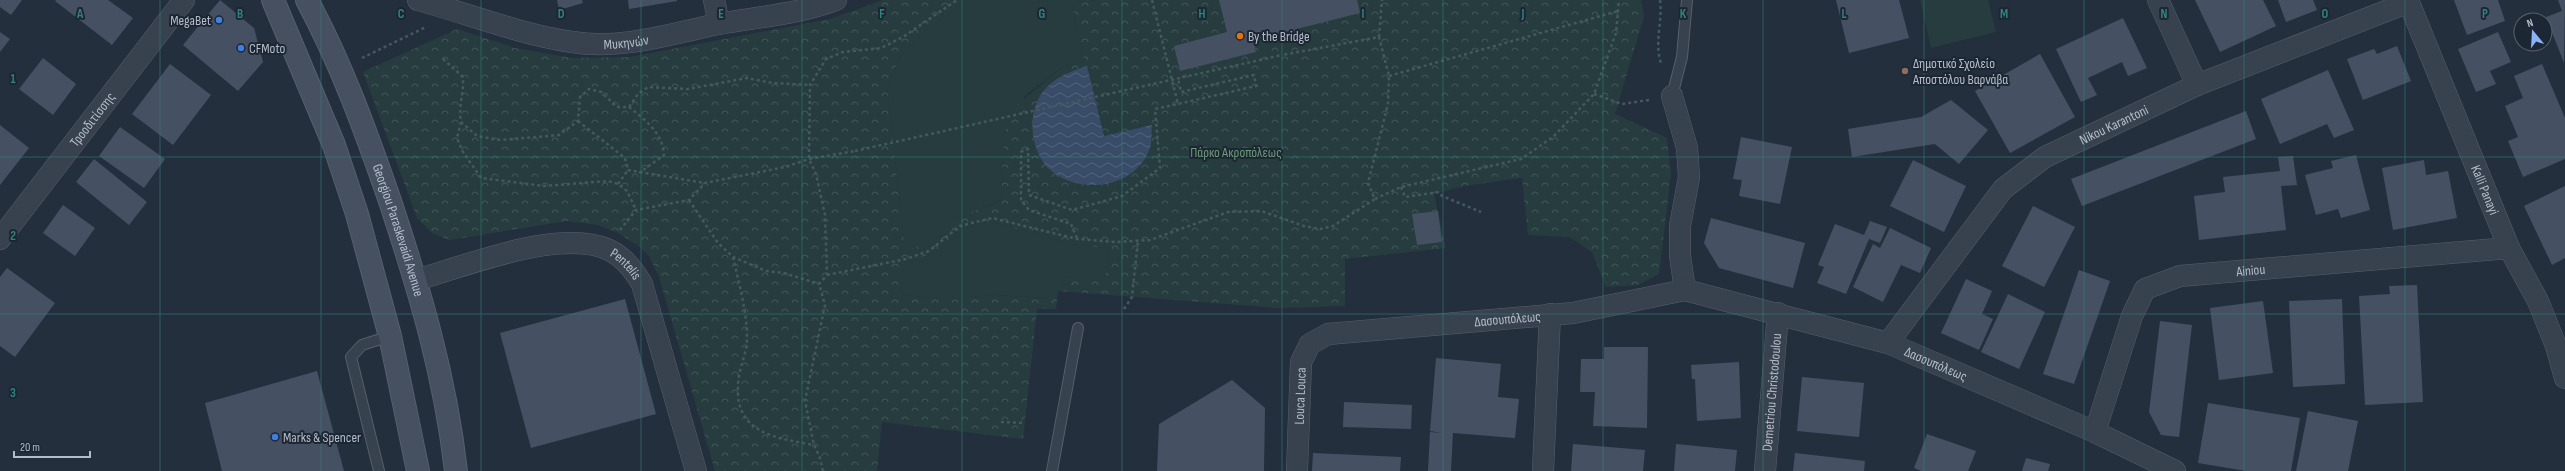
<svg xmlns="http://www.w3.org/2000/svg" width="2565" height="471" font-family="'Sofia Sans Condensed',sans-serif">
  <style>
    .grass { fill: #263c3f }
    .park { fill: url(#park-crowns); fill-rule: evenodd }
    .water { fill: url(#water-waves) }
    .building { fill: #455162 }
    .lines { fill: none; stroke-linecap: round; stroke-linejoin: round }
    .lane-casing { stroke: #565f6c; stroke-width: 12 }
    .street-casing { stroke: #565f6c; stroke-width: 22 }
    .secondary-casing { stroke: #565f6c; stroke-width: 24 }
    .path { stroke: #44595c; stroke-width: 2.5; stroke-dasharray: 3 3; stroke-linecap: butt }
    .lane { stroke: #38414e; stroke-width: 10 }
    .street { stroke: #38414e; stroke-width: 21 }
    .secondary { stroke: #465061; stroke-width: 22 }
    .path-bridge { stroke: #44595c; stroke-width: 2.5; stroke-dasharray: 3 3; stroke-linecap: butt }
    .grid { fill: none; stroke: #308480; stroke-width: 1; stroke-opacity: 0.55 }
    .shop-dot { fill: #3f7fe0; stroke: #1d2633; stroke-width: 1.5 }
    .food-dot { fill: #e8710a; stroke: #1d2633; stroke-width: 1.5 }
    .education-dot { fill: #8d6e63; stroke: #1d2633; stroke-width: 1.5 }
    .labels { text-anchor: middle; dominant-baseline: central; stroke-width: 4; stroke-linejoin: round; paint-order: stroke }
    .poi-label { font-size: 14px; fill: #b4bcc9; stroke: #1d2633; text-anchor: start }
    .street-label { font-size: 14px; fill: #b4bcc9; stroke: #1d2633 }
    .park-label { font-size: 14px; fill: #6b9a76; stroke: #1d2633 }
    .grid-label { font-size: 13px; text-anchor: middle; font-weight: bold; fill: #308480; stroke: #1d2633; stroke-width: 4; stroke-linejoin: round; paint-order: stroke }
  </style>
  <defs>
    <pattern id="park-crowns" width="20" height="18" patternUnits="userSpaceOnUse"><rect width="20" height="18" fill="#263c3f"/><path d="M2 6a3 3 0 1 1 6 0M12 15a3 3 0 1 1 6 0" fill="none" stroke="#435659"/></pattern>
    <pattern id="water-waves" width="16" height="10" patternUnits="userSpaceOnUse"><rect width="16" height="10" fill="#394c67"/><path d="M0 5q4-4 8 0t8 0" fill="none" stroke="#53647b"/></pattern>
  </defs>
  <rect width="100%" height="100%" fill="#242f3e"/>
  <path class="grass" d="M967 0H1096L1072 5 1084 60 1061 68 1025 96 1004 134 1001 200 955 219 926 245 910 249 904 240 887 87 900 57 921 35Z
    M1920 0H1988L1996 32 1931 48Z
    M992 222 1077 245 1110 248 1105 279 1068 275 1059 289 1047 298 993 295 947 299 900 295 903 265 937 251 968 227Z"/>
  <path class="park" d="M883 0H967L921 35 900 57 887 87 904 240 910 249C935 242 936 229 955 219 970 211 986 208 1001 200L1004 134 1012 109 1061 68 1084 60 1072 5 1096 0H1641L1644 16 1615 114 1667 138 1671 174 1659 274 1638 285 1606 287 1592 252 1569 237 1528 235 1522 178 1464 186 1434 194 1446 248 1345 259V306L1278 308 1058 291 1056 309H1037L1023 439 882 422 877 471H715L659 277 649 256 637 245 618 233 598 225 567 221 450 240 433 234 417 218 363 72 457 29 515 48 572 58 630 57 830 19ZM992 222 1077 245 1110 248 1105 278 1068 275 1059 289 1047 298 993 295 947 299 900 295 903 265 937 251 968 227Z"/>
  <path class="water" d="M1087 66 1104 136 1152 125C1151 131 1152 138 1151 144 1141 186 1085 196 1054 173 1029 155 1024 108 1048 86 1060 75 1072 71 1087 66Z"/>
  <path class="building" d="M0 0H22L11 15 0 7Z
    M56 0H108L133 18 112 45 55 1Z
    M220 0 254 28 263 62 238 91 183 45Z
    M557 0H582L583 3 559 10Z
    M628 0H677V1L629 9Z
    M1219 0H1357L1360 13 1253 40 1256 52 1180 71 1174 46 1227 32Z
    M1836 0H1899L1909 38 1849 53Z
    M2195 0H2263L2276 26 2220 52Z
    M2278 0H2313L2317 10 2286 22Z
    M2454 0H2498L2505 21 2467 35Z
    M2558 0H2565L2564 63 2546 17 2562 11Z
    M2123 18 2147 68 2128 76 2122 62 2088 78 2097 95 2081 102 2056 49Z
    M0 32 10 39 0 52Z
    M2498 32 2511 62 2490 71 2496 84 2476 92 2458 49Z
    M2397 46 2411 81 2363 100 2347 59 2374 49 2377 54Z
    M2040 54 2075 117 2010 153 1975 91Z
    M43 58 76 84 53 115 19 89Z
    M170 64 211 95 173 145 132 114Z
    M2542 64 2565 118V159L2523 177 2508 141 2518 137 2505 106 2523 98 2514 76Z
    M2328 70 2354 130 2334 138 2327 124 2280 144 2261 99Z
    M1951 100 1988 130 1959 164 1935 144 1852 157 1848 129 1921 117Z
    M2246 111 2256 139 2082 206 2071 179Z
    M0 125 29 148 0 185Z
    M120 127 165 159 144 188 99 156Z
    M1741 137 1792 147 1780 204 1739 196 1742 180 1733 179Z
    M2356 155 2370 210 2341 218 2338 209 2316 215 2305 175 2333 168 2331 161Z
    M2293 156 2297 185 2281 186 2286 230 2199 240 2194 196 2225 192 2223 177 2280 171 2278 157Z
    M94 159 147 202 129 225 76 182Z
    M1913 160 1966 186 1944 232 1890 206Z
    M2424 160 2426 175 2448 171 2457 218 2393 230 2382 168Z
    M2565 186V258L2552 265 2524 206Z
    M63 205 95 228 75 256 43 233Z
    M2033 206 2075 227 2044 287 2002 266Z
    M1438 211 1442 242 1417 245 1412 214Z
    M1711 218 1805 243 1793 288 1719 268 1704 243Z
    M1870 221 1887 227 1880 243 1869 239 1846 294 1817 283 1824 267 1818 265 1835 224 1864 235Z
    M1890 228 1931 248 1920 273 1901 265 1883 302 1853 287 1873 244 1880 248Z
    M7 268 55 303 15 357 0 346V277Z
    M2079 270 2110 281 2074 384 2043 374Z
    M1966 279 1992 291 1982 314 1993 319 1979 350 1941 333Z
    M2417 285 2423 402 2365 405 2359 296 2390 294 2389 286Z
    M2008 294 2045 312 2019 369 1981 352Z
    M625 299 656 414 531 448 500 333Z
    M2342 299 2345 384 2293 387 2289 301Z
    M2263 301 2273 373 2219 380 2210 308Z
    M2160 321 2192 325 2179 437 2161 435 2149 412Z
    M1604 347H1648L1647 428 1593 426 1595 392H1580L1581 359H1604Z
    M1436 358 1501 364 1498 397 1519 399 1515 438 1453 433 1451 471H1428L1430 432 1442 433 1430 431Z
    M1739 362 1741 418 1697 421 1695 379H1692L1691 365Z
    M317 371 344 471H222L205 403Z
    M1802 377 1864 383 1859 437 1797 431Z
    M1232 380 1265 408 1264 471H1157L1159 424Z
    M1344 402 1412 405 1411 429 1343 427Z
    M2208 403 2300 418 2291 471H2246L2198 463Z
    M2308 411 2358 421 2348 471H2296Z
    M1927 434 1976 451 1968 471H1921L1914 468Z
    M1573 444 1645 450 1643 471H1571Z
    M1676 444 1737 450 1735 471H1674Z
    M1313 453 1401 457 1400 471H1312Z
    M1795 453 1865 461 1864 471H1793Z
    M2026 458 2050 464 2048 471H2022Z"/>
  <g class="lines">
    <defs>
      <path id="lane" d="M1672 96 1682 57 1687 0
        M379 471 351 357 362 345 390 336
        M1052 471 1078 328"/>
      <g id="street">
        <path id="s1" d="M418 0C469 14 519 34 572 42 620 50 671 34 718 24 757 17 799 14 836 0"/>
        <path d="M714 0 719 24"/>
        <path d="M2158 0 2197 85"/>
        <path id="s2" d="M2408 0 2509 248 2538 301 2556 346 2565 378"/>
        <path d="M1672 96 1687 148 1689 177 1680 226V256L1685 290"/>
        <path id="s3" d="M0 239 184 0"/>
        <path id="s4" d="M416 280C466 266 561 227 609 250 624 257 634 270 642 284L696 471"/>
        <path id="s5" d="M1888 343 2003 189 2045 157 2197 85 2409 2"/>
        <path id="s6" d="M2095 432 2132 316 2145 289 2180 276 2509 248"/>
        <path id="s7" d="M1297 471 1301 362 1310 344 1328 334 1573 313 1685 290 1888 343 2095 432 2175 471"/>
        <path d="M1543 471 1550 314"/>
        <path id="s8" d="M1765 471 1778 313"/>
      </g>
      <g id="secondary">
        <path d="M273 0 334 145 357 214 390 336 418 471"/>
        <path id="s9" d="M307 0C342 65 366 132 390 201 420 292 445 375 456 471"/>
      </g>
    </defs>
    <use href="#lane" class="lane-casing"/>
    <use href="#street" class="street-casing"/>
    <use href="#secondary" class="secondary-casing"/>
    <path class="path" d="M1152 0 1178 104 1256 86 1254 75 1181 92 1178 78
      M1660 0C1663 21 1654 42 1661 63
      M1379 37 1382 0
      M362 58 426 27
      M443 59 463 77C464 94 458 106 461 122L477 136 501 140 559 135 578 121 580 97 589 89 601 92 617 107H629L638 94 648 87 688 89 747 78 772 83 810 85
      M1389 76 1618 11
      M1594 94 1622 104 1649 100
      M629 107C645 120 663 133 664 155L639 173
      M578 121 625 158 628 170 705 183
      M461 122 457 138 463 152 481 178 544 186 608 181 618 184 627 191 636 210
      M618 184 628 170
      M1401 187 1405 197 1439 192 1442 196 1481 212
      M1375 199 1401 187 1521 159 1553 137 1594 94 1616 33 1619 0
      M689 200 718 243 733 257 766 271 784 273 819 284
      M620 230 636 210 689 200 705 183 785 167 809 159 855 151
      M1077 238 1071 224 1029 210 1021 200V152L1028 149 1029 195 1072 210 1122 196 1160 168 1155 109 1178 104
      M733 257C739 284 747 311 747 338 747 354 738 370 738 386 735 434 777 438 814 445
      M827 275 906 259 929 251 960 226 992 218 1077 239 1116 242 1150 240 1228 212 1261 211 1304 226 1320 229 1333 226 1375 199 1368 183 1388 104 1389 76 1379 37 1282 55
      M1124 309 1132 297 1138 240
      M1001 422 1025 423
      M823 471 820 458 814 445 805 401 825 305 819 284 827 275 825 215 816 174 809 159 810 85 826 59 843 52 881 48 903 37 957 0"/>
    <use href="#lane" class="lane"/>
    <use href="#street" class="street"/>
    <use href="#secondary" class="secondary"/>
    <path class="path-bridge" d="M855 151 1282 55"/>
  </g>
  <path class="grid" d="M160 0V471M321 0V471M481 0V471M641 0V471M802 0V471M962 0V471M1122 0V471M1282 0V471M1443 0V471M1603 0V471M1763 0V471M1924 0V471M2084 0V471M2244 0V471M2405 0V471M0 157H2565M0 314H2565"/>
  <g class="shop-dot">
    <circle cx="219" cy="20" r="4"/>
    <circle cx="241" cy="48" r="4"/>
    <circle cx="275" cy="437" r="4"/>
  </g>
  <circle class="food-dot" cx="1240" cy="36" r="4"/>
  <circle class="education-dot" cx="1905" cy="71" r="4"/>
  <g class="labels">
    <g class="poi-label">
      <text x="211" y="20" text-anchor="end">MegaBet</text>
      <text x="1248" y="36">By the Bridge</text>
      <text x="249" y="48">CFMoto</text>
      <text x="1913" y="63">Δημοτικό Σχολείο<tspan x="1913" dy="16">Αποστόλου Βαρνάβα</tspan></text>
      <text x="283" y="437">Marks &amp; Spencer</text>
    </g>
    <g class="street-label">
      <text stroke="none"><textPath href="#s1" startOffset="214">Μυκηνών</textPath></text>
      <text stroke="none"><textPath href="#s3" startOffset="151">Τροοδιτίσσης</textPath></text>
      <text stroke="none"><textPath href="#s5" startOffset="321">Nikou Karantoni</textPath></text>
      <text stroke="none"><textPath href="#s2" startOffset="205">Kalli Panayi</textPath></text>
      <text stroke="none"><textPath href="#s9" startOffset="248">Georgiou Paraskevaidi Avenue</textPath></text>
      <text stroke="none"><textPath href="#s4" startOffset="221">Pentelis</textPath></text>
      <text stroke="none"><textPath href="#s6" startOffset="260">Ainiou</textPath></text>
      <text stroke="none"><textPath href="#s7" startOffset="330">Δασουπόλεως</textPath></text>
      <text stroke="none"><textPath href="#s7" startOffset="772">Δασουπόλεως</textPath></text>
      <text stroke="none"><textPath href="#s8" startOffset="79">Demetriou Christodoulou</textPath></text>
      <text stroke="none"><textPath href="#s7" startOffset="75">Louca Louca</textPath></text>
    </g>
    <g class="park-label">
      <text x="1236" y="152">Πάρκο Ακροπόλεως</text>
    </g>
  </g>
  <g class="grid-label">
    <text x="80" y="18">A</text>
    <text x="240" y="18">B</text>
    <text x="401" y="18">C</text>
    <text x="561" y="18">D</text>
    <text x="721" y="18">E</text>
    <text x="882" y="18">F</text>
    <text x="1042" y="18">G</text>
    <text x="1202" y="18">H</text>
    <text x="1363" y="18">I</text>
    <text x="1523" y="18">J</text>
    <text x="1683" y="18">K</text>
    <text x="1844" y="18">L</text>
    <text x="2004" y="18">M</text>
    <text x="2164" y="18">N</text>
    <text x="2325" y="18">O</text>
    <text x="2485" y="18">P</text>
    <text x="13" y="83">1</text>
    <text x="13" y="240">2</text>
    <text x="13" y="397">3</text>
  </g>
  <g transform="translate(2533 32) rotate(342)"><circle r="19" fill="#1d2633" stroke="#59626f"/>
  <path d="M0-3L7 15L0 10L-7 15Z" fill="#8ab4f8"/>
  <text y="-6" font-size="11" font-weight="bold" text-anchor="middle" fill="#b4bcc9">N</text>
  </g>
  <path d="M14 451v6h76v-6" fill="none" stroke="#b4bcc9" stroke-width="2"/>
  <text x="20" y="451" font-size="12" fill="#b4bcc9" stroke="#1d2633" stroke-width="3" paint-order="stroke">20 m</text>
</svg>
